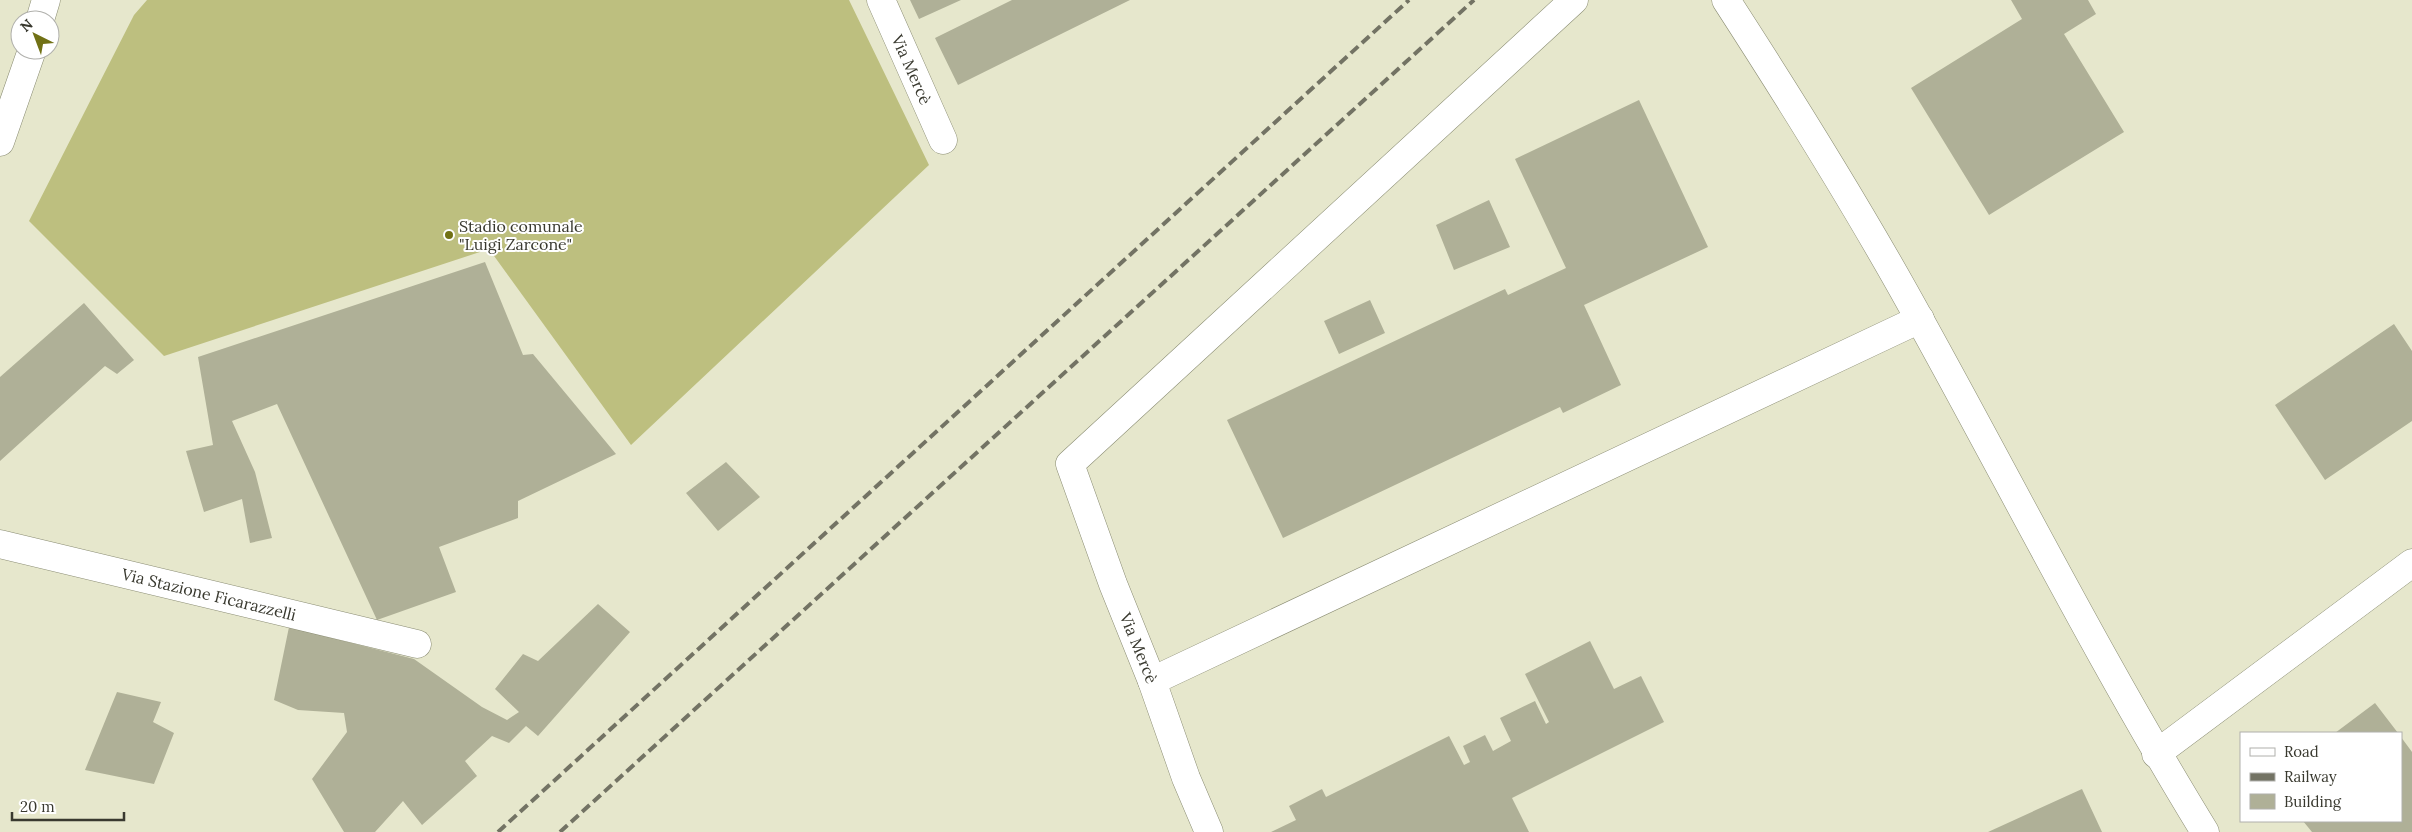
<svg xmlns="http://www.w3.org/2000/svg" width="2412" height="832" font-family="Lora,serif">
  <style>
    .pitch { fill: #bdbf7f }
    .building { fill: #afb097 }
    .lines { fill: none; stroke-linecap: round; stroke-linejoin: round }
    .street-casing { stroke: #8a8c73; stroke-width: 29 }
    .secondary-casing { stroke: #8a8c73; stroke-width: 29 }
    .street { stroke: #fff; stroke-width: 28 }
    .secondary { stroke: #fff; stroke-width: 28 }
    .rail { stroke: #737364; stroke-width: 4; stroke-dasharray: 10 5; stroke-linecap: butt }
    .poi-dot { fill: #717115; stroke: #fff; stroke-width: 2 }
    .labels { text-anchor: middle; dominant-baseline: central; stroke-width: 4; stroke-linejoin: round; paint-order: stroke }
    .street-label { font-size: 16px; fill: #39392f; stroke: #fff }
    .poi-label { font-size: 16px; fill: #39392f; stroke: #fff; text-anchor: start }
  </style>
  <rect width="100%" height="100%" fill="#e6e7cc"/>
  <path class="pitch" d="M147 0H849L929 165 631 445 489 249 164 356 29 221 134 15Z"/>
  <path class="building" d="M910 0H961L919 19Z
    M1012 0H1130L958 85 935 38Z
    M2011 0H2088L2096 14 2064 34 2124 132 1989 215 1911 88 2022 19Z
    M1639 100 1708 247 1584 305 1621 385 1563 413 1560 407 1283 538 1227 420 1505 289 1508 295 1566 268 1515 159Z
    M1489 200 1510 247 1454 270 1436 225Z
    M485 262 523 355 533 354 616 454 518 501V518L439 547 456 592 377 620 277 404 232 421 255 472 272 538 250 543 242 499 204 512 186 451 213 445 198 357Z
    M1370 300 1385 333 1339 354 1324 321Z
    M84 303 134 360 117 374 105 366 0 461V377Z
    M2394 324 2412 351V421L2325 480 2275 405Z
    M726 462 760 497 718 531 686 493Z
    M598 604 630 632 538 736 526 726 509 743 492 736 465 761 477 776 422 825 403 801 375 832H344L312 779 347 732 344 713 298 710 274 700 289 627 414 659 482 707 507 720 519 712 495 689 523 654 538 661Z
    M1590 641 1614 689 1641 676 1664 722 1512 798 1529 832H1271L1296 820 1289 806 1322 789 1326 797 1449 736 1464 765 1470 762 1463 746 1485 735 1493 751 1511 741 1500 718 1535 701 1546 724 1549 722 1525 674Z
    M117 692 161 702 153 722 174 733 154 784 85 770Z
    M2375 703 2398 733H2335Z
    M2401 737 2412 752V832H2312L2303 821H2401Z
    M2082 789 2102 832H1988Z"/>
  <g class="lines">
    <defs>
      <g id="street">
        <path id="s1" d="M881 0 943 140"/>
        <path d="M1726 0C1794 105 1861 212 1921 322 2015 492 2103 666 2205 832"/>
        <path id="s2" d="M0 544 417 644"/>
        <path d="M1152 681 1920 319"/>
        <path d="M2156 754 2412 563"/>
        <path d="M1209 832 1186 778 1152 681 1113 584 1070 464 1574 0"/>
      </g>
      <path id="secondary" d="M40 20 46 0
        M0 142 32 50"/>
    </defs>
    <use href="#street" class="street-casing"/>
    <use href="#secondary" class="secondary-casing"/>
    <use href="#street" class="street"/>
    <use href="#secondary" class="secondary"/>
    <path class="rail" d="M498 832 1409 0
      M560 832 1474 0"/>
  </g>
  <circle class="poi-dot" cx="449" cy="235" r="5"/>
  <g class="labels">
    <g class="street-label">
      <text stroke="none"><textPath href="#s1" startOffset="76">Via Mercè</textPath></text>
      <text stroke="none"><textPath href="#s2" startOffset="215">Via Stazione Ficarazzelli</textPath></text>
      <text transform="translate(1139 648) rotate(68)">Via Mercè</text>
    </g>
    <g class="poi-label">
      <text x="459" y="226">Stadio comunale<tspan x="459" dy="18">"Luigi Zarcone"</tspan></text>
    </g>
  </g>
  <rect x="2240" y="732" width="162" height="90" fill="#ffffff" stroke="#b0b0ac"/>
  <rect x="2250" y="748" width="25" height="8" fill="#ffffff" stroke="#b0b0ac"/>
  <text x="2284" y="757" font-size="15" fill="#39392f">Road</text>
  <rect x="2250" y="773" width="25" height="8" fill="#737364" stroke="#b0b0ac"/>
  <text x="2284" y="782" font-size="15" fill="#39392f">Railway</text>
  <rect x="2250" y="794" width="25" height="15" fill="#afb097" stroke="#b0b0ac"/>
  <text x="2284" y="807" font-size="15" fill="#39392f">Building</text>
  <g transform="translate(35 35) rotate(318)"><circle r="24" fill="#ffffff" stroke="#b0b0ac"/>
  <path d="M0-4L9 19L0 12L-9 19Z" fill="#717115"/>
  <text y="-8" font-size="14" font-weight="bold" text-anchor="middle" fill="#39392f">N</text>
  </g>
  <path d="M12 812v8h112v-8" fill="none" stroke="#39392f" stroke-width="2.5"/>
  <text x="20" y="812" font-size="15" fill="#39392f" stroke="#ffffff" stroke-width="4" paint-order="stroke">20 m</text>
</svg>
